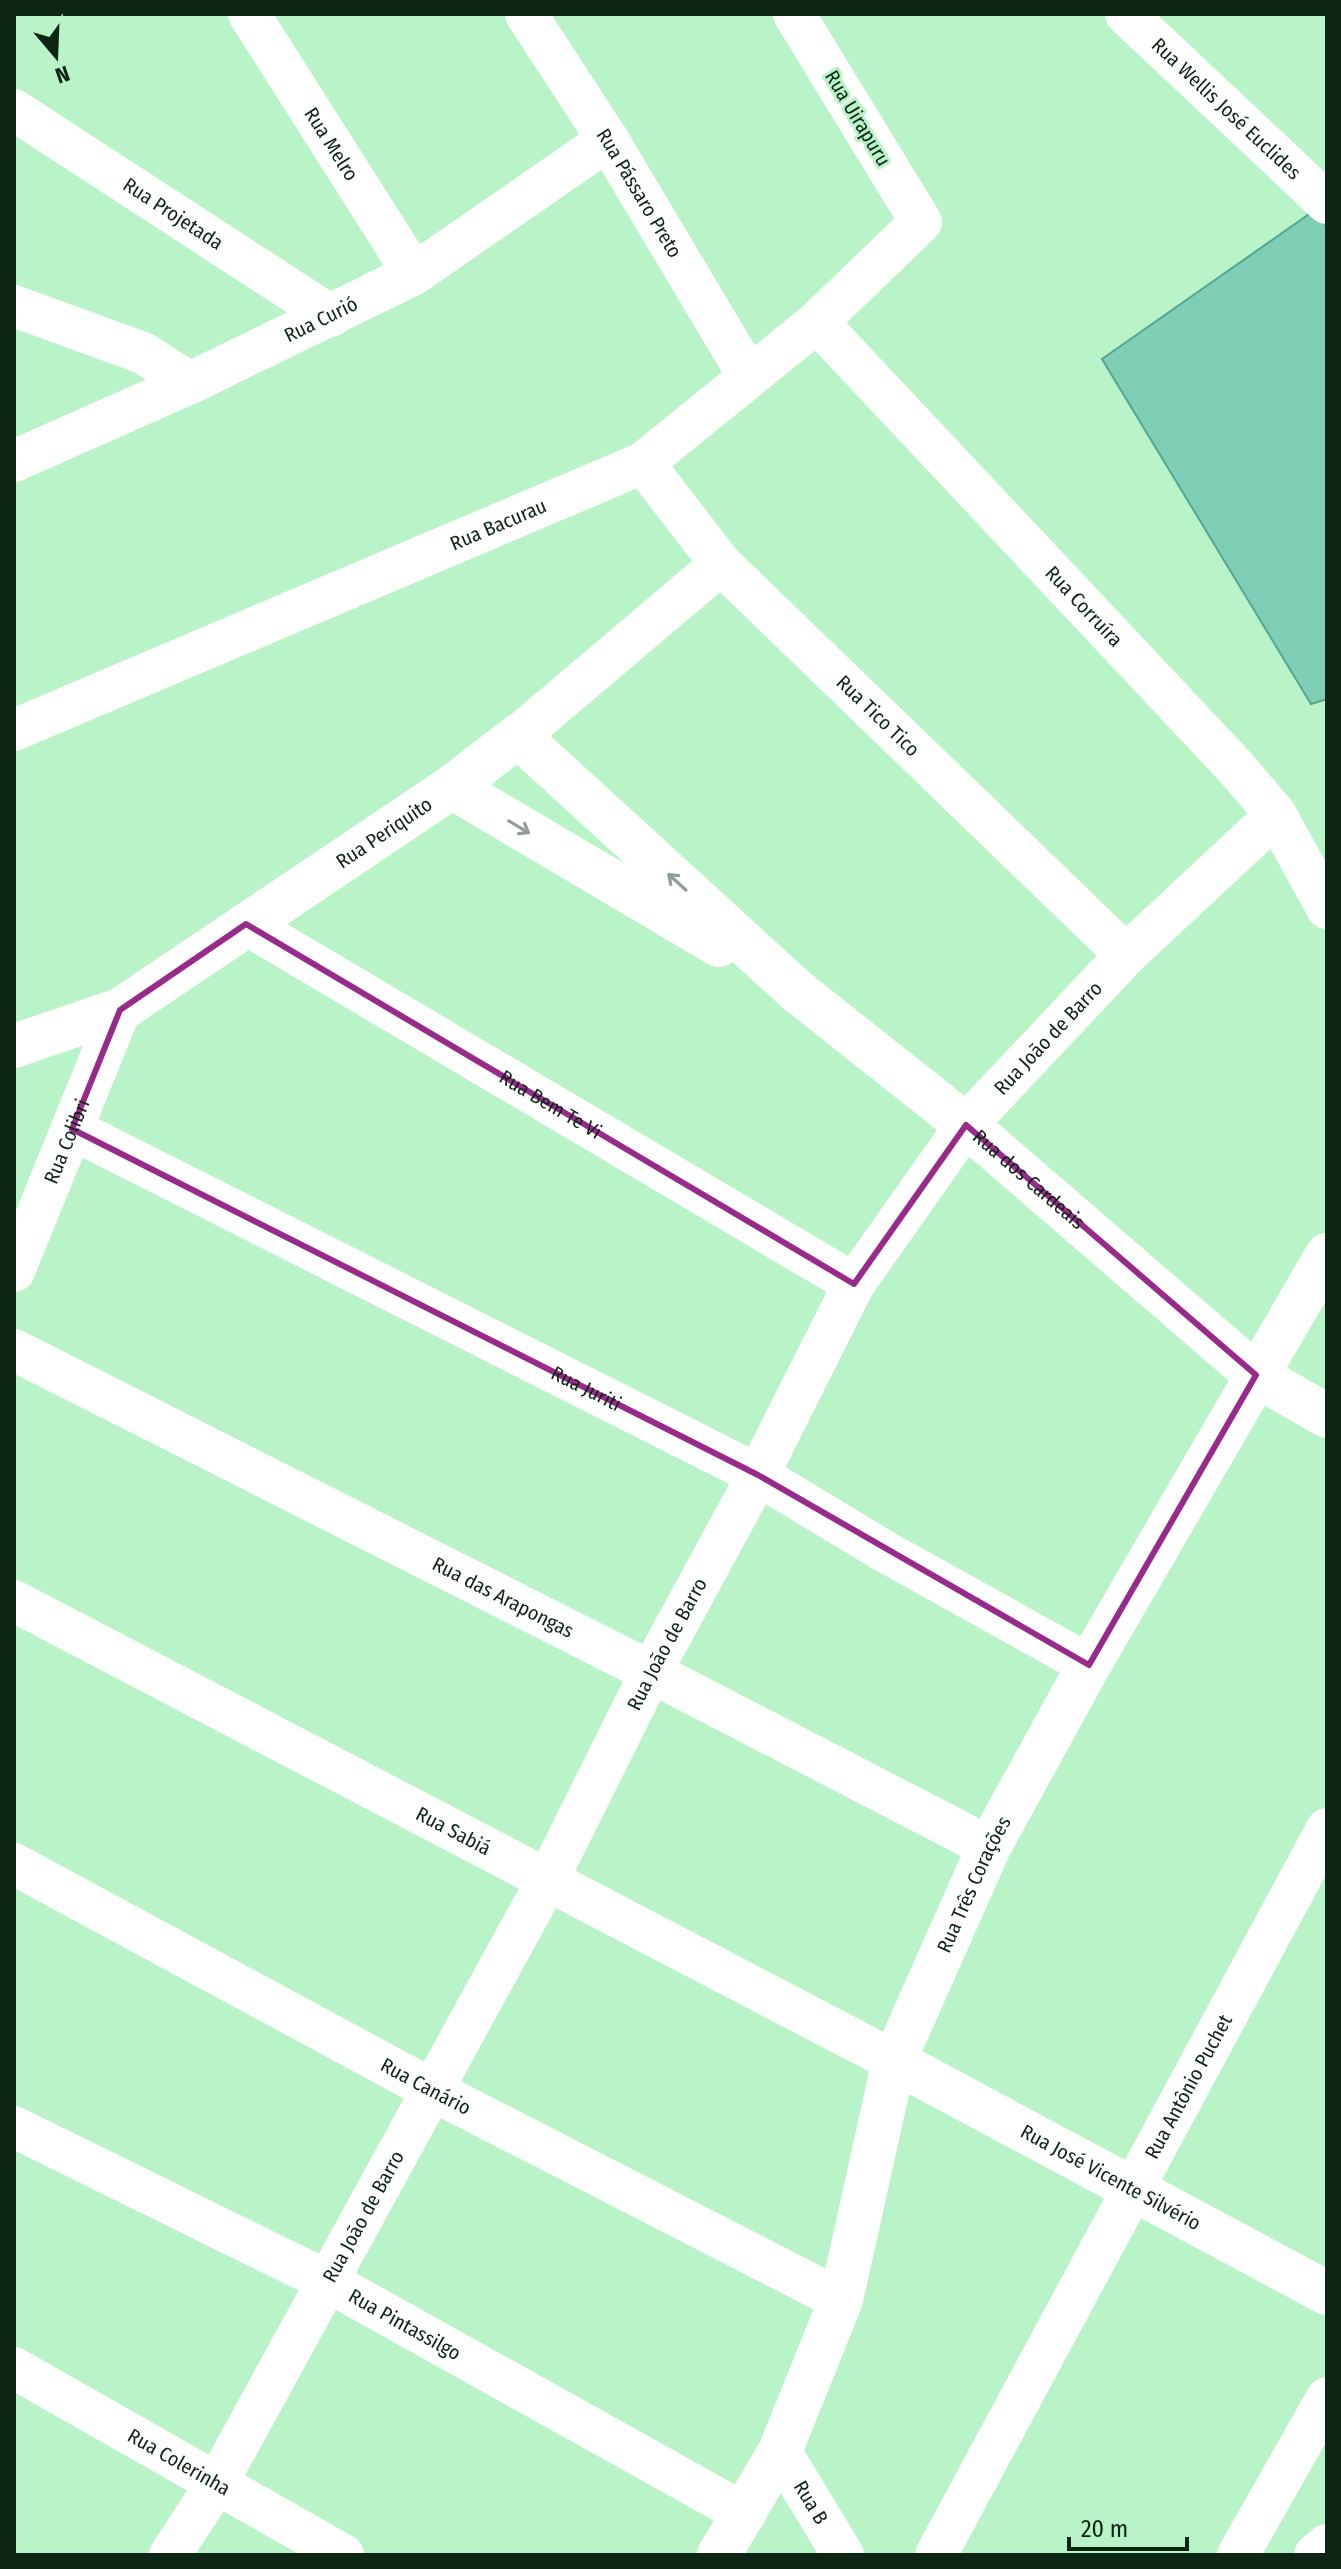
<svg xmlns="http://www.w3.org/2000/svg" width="1341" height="2569" font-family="'Fira Sans Condensed',sans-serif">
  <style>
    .building { fill: #7fceb6; stroke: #56a58f; stroke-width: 2 }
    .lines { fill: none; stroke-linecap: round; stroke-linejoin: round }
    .minor { stroke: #fff; stroke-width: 42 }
    .tertiary { stroke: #fff; stroke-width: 44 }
    .oneway { stroke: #929d96 }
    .marked { fill: none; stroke: #972a8b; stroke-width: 6; stroke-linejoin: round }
    .labels { text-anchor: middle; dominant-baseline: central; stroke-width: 6; stroke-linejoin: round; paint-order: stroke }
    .street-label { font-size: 20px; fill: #0d2515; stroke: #b8f4c8 }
  </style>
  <rect width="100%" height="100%" fill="#b8f4c8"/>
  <path class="building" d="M1315 210 1327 227V699L1311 704 1102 359Z"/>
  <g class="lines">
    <g class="minor">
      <path id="s1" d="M249 14 414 274"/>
      <path id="s2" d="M526 14 608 140 748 375"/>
      <path id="s3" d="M1126 14 1327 203"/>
      <path id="s4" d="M14 110 331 316"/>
      <path d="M14 306 143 353 190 383"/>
      <path id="s5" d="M817 322 1238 770 1276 815 1327 908"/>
      <path id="s6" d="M14 461 190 383 414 274 608 140"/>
      <path id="s7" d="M643 463 721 564 1126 955"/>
      <path id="s8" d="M14 730 643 463 817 322 921 222 794 14"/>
      <path d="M518 736 721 564"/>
      <path id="s9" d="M246 924 854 1284"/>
      <path id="s10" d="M72 1129 758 1475 884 1551 1089 1665"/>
      <path id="s11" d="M14 1271 120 1010"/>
      <path id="s12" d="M14 1350 651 1672 989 1847"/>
      <path id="s13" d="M14 1601 894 2061"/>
      <path id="s14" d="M14 1864 434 2091 841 2300"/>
      <path id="s15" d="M14 2127 327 2281 745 2514"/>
      <path id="s16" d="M14 2368 343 2555"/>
      <path id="s17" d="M780 2451 843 2555"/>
      <path id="s18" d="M170 2555 217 2483 548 1879 651 1672 758 1475 854 1284 966 1125 1126 955 1276 815"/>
      <path id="s19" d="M936 2555 1327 1829"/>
      <path d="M1238 2555 1327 2398"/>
      <path d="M1315 2555 1327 2545"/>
    </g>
    <g class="tertiary">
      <path d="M452 787 719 945"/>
      <path id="s20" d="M14 1046 120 1010 452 787 518 736 797 991 966 1125 1256 1375 1327 1416"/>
      <path id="s21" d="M894 2061 1327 2293"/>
      <path id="s22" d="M719 2555 780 2451 841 2300 894 2061 989 1847 1089 1665 1327 1255"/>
    </g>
  </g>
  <defs><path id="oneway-shaft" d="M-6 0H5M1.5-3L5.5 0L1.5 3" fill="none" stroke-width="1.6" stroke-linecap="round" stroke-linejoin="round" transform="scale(2)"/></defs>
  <g class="oneway">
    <use href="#oneway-shaft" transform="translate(519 827) rotate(31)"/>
    <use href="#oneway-shaft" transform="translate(677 882) rotate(-138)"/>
  </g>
  <path class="marked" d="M246 924 854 1284 966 1125 1256 1375 1089 1665 758 1475 72 1129 120 1010Z"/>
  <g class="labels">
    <g class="street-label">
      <text stroke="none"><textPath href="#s3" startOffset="138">Rua Wellis José Euclides</textPath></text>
      <text transform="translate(858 118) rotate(59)">Rua Uirapuru</text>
      <text stroke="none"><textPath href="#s1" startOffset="154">Rua Melro</textPath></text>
      <text stroke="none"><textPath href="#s2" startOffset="212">Rua Pássaro Preto</textPath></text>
      <text stroke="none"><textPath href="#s4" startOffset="190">Rua Projetada</textPath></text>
      <text stroke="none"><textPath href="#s6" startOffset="338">Rua Curió</textPath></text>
      <text stroke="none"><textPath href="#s8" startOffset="526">Rua Bacurau</textPath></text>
      <text stroke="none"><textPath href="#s5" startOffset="390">Rua Corruíra</textPath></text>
      <text stroke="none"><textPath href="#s7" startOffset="346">Rua Tico Tico</textPath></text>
      <text stroke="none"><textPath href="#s20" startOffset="430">Rua Periquito</textPath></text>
      <text stroke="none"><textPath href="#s18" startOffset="1758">Rua João de Barro</textPath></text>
      <text stroke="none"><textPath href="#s9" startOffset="354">Rua Bem Te Vi</textPath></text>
      <text stroke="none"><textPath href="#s11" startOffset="140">Rua Colibri</textPath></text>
      <text stroke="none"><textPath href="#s20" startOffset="1272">Rua dos Cardeais</textPath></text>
      <text stroke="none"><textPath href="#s10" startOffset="576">Rua Juriti</textPath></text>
      <text stroke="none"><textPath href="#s12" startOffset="548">Rua das Arapongas</textPath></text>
      <text stroke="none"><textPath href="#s18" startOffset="1038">Rua João de Barro</textPath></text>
      <text stroke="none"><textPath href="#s13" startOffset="496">Rua Sabiá</textPath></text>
      <text stroke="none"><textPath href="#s22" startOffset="722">Rua Três Corações</textPath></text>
      <text stroke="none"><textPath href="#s14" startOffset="468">Rua Canário</textPath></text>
      <text stroke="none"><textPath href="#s19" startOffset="532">Rua Antônio Puchet</textPath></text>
      <text stroke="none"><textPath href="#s21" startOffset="246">Rua José Vicente Silvério</textPath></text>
      <text stroke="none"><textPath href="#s18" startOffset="390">Rua João de Barro</textPath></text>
      <text stroke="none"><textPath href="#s15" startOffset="438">Rua Pintassilgo</textPath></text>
      <text stroke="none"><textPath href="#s16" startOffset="190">Rua Colerinha</textPath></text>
      <text stroke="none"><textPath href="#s17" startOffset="60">Rua B</textPath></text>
    </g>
  </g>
  <rect width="1341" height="2569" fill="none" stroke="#0d2515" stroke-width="32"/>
  <g transform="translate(56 56) rotate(161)" stroke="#b8f4c8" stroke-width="6" paint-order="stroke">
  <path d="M0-6L14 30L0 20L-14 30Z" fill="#0d2515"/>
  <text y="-12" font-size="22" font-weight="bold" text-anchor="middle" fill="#0d2515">N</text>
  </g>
  <path d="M1069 2537v12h118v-12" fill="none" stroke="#0d2515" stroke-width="4"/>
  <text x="1081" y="2537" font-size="24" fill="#0d2515" stroke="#b8f4c8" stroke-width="6" paint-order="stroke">20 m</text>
</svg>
